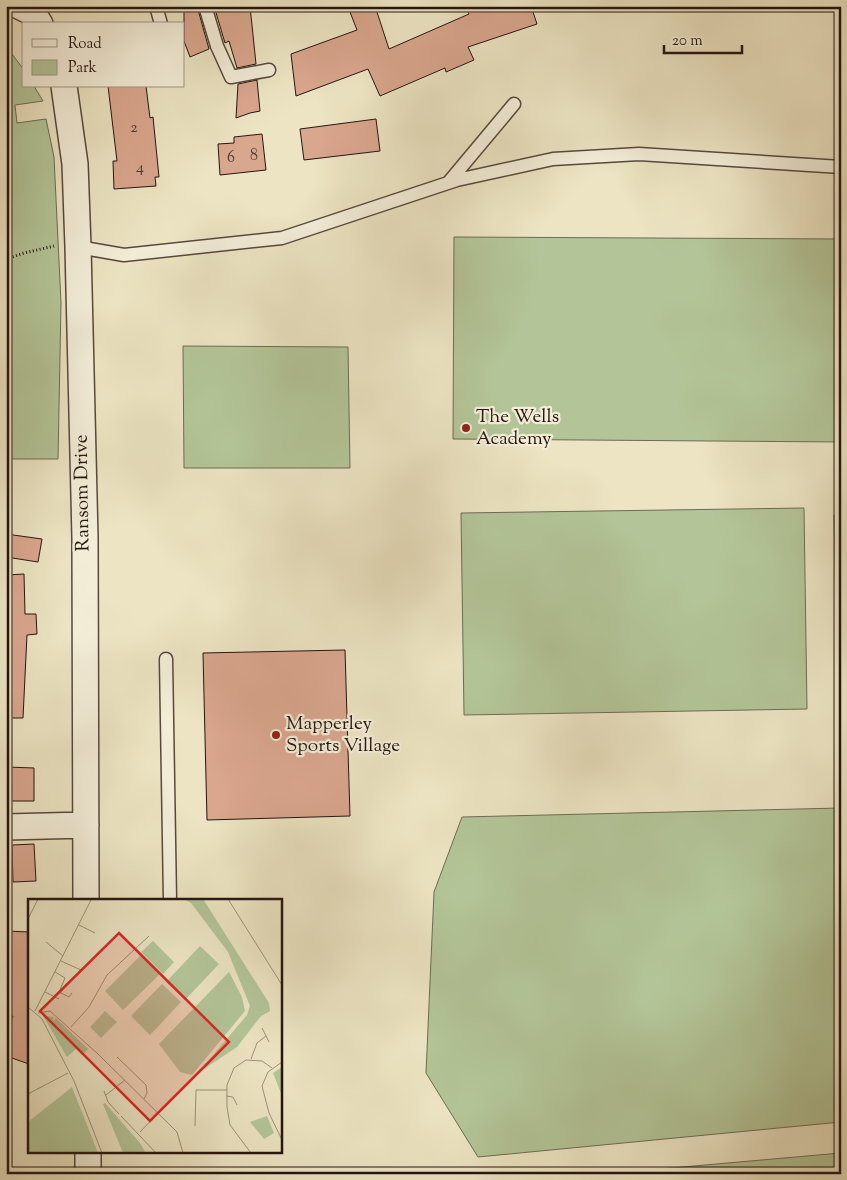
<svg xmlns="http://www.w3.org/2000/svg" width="847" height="1180" font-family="'Sorts Mill Goudy',serif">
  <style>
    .green { fill: #b3c598; stroke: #6c6d54 }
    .building { fill: #d9a68e; stroke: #24150f }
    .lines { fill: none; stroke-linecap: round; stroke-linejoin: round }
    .lane-casing { stroke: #56493c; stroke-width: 15 }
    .street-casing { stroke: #56493c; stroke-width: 28 }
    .path { stroke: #24150f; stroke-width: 3; stroke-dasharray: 1 2.5; stroke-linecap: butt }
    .lane { stroke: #f3edd8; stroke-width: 12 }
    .street { stroke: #f3edd8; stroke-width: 25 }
    .poi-dot { fill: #8f2418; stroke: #f3edd8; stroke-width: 2 }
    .labels { text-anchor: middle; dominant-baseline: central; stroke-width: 4.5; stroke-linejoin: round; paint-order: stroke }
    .number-label { font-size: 16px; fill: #51392f }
    .poi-label { font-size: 19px; fill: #24150f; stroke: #f3edd8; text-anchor: start }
    .street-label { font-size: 19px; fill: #24150f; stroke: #f3edd8 }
    .inset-road { fill: none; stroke: #9c917b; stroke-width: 1 }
    .view { fill: #d62828; fill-opacity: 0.15; stroke: #d62828; stroke-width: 2.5 }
    .inset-edge { fill: none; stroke: #24150f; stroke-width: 2.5 }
  </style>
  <rect width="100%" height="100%" fill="#ece4c3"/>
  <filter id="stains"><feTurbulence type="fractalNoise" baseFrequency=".004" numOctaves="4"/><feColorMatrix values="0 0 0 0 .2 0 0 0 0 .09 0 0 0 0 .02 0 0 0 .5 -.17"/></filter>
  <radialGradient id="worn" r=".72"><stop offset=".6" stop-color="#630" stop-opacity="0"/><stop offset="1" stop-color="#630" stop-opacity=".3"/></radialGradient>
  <path class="green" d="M6 46 24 70V86H34L43 101 15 105 17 123 46 119 54 157 61 303 58 459H6Z
    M454 237 841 239V442L453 439Z
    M183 346 348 347 350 468H184Z
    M804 508 807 709 464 715 461 513Z
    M834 515H841V714H838Z
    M841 808V1122L478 1157 426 1073 434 892 462 817Z
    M841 1153V1174H603Z"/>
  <path class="building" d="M184 6H197L209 49 190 57 184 41Z
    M214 6H250L256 64 237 68 229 41 225 43Z
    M367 6H375L389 49 469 14 466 6H531L537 24 468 47 474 60 446 72 445 68 380 96 368 69 296 96 291 54 357 30 350 12Z
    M257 80 260 111 250 113 236 118 238 84Z
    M108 86H146L150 118 153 117 159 177H155L156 186 114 189 113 161H117Z
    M376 119 380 151 304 160 300 129Z
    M262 134 266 170 220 175 218 144 234 143V137Z
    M6 534 42 539 38 562 6 557Z
    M24 574 25 614H36L37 634 27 635 23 718H6V575Z
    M345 650 350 816 207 820 203 653Z
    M6 767 34 768V801H6Z
    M34 844 36 881 13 882 12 845Z
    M6 931 29 932V1064L6 1056V1036L13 1016 6 1014Z"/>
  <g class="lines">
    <defs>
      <path id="lane" d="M156 6 161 24
        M205 6 217 46 231 77 269 70
        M448 183 514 104
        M78 247 124 255 282 238 457 180 553 159 639 154 841 167
        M166 659 170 900"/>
      <path id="street" d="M19 6 33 13 40 24
        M64 86 75 164 78 247 85 538 86 900
        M6 827 86 825
        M88 1151V1174"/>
    </defs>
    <use href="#lane" class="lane-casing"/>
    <use href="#street" class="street-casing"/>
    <path class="path" d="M6 259 24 253 54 246"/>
    <use href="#lane" class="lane"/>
    <use href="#street" class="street"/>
  </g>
  <g class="poi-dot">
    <circle cx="466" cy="428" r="5"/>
    <circle cx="276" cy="735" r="5"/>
  </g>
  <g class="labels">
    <g class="number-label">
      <text x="134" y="128">2</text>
      <text x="254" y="156">8</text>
      <text x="231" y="158">6</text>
      <text x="140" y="168">4</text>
    </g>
    <g class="poi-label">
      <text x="476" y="417">The Wells<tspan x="476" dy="22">Academy</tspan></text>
      <text x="286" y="724">Mapperley<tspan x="286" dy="22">Sports Village</tspan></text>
    </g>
    <g class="street-label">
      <text transform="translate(83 493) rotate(-91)">Ransom Drive</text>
    </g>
  </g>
  <g transform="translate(28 899)">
    <rect width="254" height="254" fill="#ece4c3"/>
    <path d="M156 0H175L241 104 242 112 233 117 209 148 170 174 219 116 222 107 200 53 163 4ZM125 42 146 63 135 75 113 53ZM172 47 191 65 157 101 138 83ZM113 56 132 75 95 111 77 92ZM201 73 214 98 217 112 164 176 152 173 131 145ZM134 85 153 103 122 136 103 117ZM77 112 89 123 73 139 62 128ZM15 117 26 118 25 122 28 119 60 150 54 156 48 150 39 158ZM254 168 253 179 254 197 245 174ZM44 188 70 254H0V223ZM77 204 112 244 118 254H95L75 205ZM239 217 246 234 236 240 222 223Z" fill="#b3c598"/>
    <path class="inset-road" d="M200 0 254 86M0 20 10 0M51 26 67 34M18 43 35 57M33 62 53 71M27 73 37 79 31 93 41 98 44 94M17 93 31 100M0 108 14 120 46 182 74 254M7 112 63 1 60 0M10 114 22 112 70 155 149 233 155 254M43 128 61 108 79 76 121 37M234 129 241 143M89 158 118 186 119 194 116 200M223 160 229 144 238 137M254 163 240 173 234 187 241 214 254 241M76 192 80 203 91 215M0 195 40 174M78 196 97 181M198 197 205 198 209 206M93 217 128 254M167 227 168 191H199M112 233 130 214M223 254 202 226 199 208V186L206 169 218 161 234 162 244 169"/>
    <path class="view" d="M91 34 201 143 122 222 12 112Z"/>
    <rect width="254" height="254" class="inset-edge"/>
  </g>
  <rect width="847" height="1180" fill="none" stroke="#ece4c3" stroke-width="25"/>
  <rect x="8" y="8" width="832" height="1165" fill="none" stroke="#24150f" stroke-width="2.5"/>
  <rect x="12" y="12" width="822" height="1155" fill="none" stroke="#24150f"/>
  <rect x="22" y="22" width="162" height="65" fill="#f3edd8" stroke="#a09788"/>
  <rect x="32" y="39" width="25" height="8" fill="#f3edd8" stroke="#a09788"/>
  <text x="68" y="48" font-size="15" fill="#24150f">Road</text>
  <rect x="32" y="60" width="25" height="15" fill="#b3c598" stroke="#a09788"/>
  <text x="68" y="72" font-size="15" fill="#24150f">Park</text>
  <path d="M664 45v8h78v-8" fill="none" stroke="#24150f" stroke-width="2.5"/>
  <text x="672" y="45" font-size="15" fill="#24150f" stroke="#f3edd8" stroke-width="4" paint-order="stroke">20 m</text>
  <rect width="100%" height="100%" filter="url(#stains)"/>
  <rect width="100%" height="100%" fill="url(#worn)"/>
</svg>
